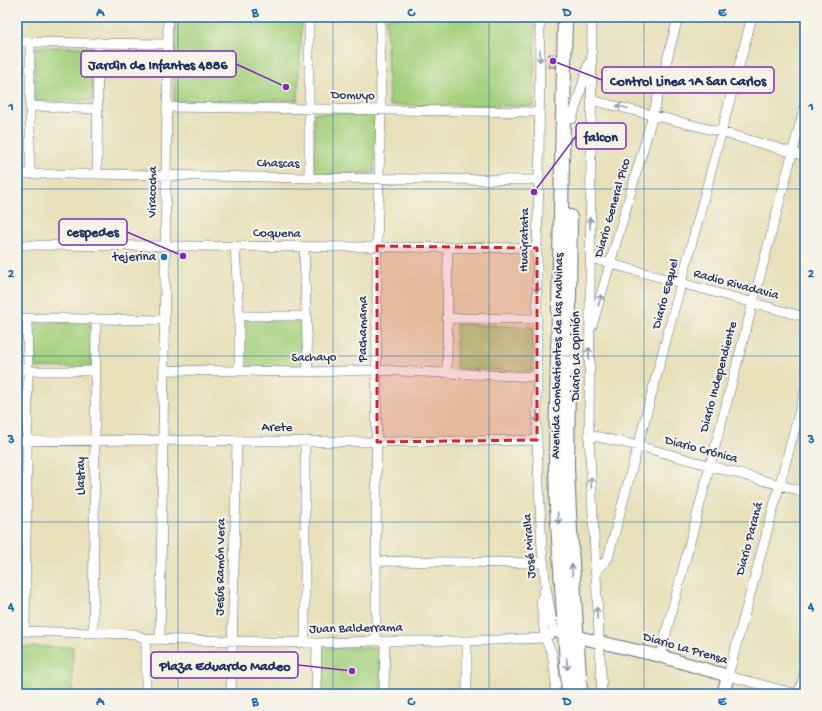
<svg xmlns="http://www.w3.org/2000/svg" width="822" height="711" font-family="'Gochi Hand',sans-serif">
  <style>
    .green { fill: #a4d07d; stroke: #60806e }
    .building { fill: #e6b575 }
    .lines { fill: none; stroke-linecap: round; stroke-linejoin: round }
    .street-casing { stroke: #626d7e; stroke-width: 10 }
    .secondary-casing { stroke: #626d7e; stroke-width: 14 }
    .primary-casing { stroke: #626d7e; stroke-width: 16 }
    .street { stroke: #fff; stroke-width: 9 }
    .secondary { stroke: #fff; stroke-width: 12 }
    .primary { stroke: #fff; stroke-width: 14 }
    .oneway { stroke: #8d97ae }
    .marked { fill: #d62828; fill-opacity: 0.2; stroke: #d62828; stroke-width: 3; stroke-dasharray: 8 5; stroke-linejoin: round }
    .grid { fill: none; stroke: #1f6fb2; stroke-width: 1; stroke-opacity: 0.55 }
    .poi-dot { fill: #1f6fb2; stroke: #f7f3e8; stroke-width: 1.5 }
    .labels { text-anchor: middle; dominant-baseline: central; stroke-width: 4; stroke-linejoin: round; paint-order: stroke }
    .street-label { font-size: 13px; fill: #1b2f5e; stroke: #f7f3e8 }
    .poi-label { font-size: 13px; fill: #1b2f5e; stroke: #f7f3e8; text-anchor: end }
    .leader { fill: none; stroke: #7b2cbf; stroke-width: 1.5 }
    .callout-dot { fill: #7b2cbf; stroke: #f7f3e8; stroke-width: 1.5 }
    .callout { fill: #f7f3e8; stroke: #7b2cbf; stroke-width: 1.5 }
    .callout-label { font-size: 14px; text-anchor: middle; font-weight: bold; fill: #1b2f5e }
    .neatline { fill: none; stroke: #1f6fb2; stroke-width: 1.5 }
    .grid-label { font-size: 13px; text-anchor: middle; font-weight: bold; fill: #1f6fb2 }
  </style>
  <rect width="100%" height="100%" fill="#f7f3e8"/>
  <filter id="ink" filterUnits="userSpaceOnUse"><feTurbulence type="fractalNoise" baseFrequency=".025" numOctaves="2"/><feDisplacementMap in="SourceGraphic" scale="8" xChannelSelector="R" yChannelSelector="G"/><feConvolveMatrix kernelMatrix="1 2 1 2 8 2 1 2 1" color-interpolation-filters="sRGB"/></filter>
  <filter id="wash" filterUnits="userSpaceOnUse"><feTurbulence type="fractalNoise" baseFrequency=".012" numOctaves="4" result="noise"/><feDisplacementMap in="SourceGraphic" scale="16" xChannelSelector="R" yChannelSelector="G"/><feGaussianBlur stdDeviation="0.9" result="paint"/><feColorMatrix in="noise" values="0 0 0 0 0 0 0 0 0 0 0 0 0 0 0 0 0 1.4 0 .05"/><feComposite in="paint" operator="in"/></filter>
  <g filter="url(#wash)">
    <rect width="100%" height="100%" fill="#e7e0ba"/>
    <path class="green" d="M174 17H302L298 100 174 101Z
      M386 17H535L534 106 389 105Z
      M35 47H93L92 101H34Z
      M314 113H376L374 173 314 175Z
      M243 320 303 322 304 369H243Z
      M32 323H91L92 367 31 368Z
      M456 324 533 327 532 371 456 369Z
      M17 647H73L72 694H17Z
      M322 648H381V694H322Z"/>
    <g id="blocks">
      <path class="building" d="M549 54 556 55 555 67H549Z"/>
    </g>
  </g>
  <g filter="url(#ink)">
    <use href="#blocks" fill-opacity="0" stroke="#626d7e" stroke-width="1"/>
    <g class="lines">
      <defs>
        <path id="street" d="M540 17 539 180 537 248V440L542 549 546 588 554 632
          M592 17 589 435 602 694
          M17 42 167 44
          M30 42V173
          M591 100 721 132 805 156
          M30 106 97 109
          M167 107 539 112
          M572 119 589 63
          M17 174H97L309 178 539 180
          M97 174 98 42
          M309 178V17
          M17 245C190 245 364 248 537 248
          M235 246 239 316V371
          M304 247 308 372
          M590 258 805 317
          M239 316H307
          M17 318 165 320
          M448 318 537 319
          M592 326 653 115 678 17
          M164 370 308 372 376 370 537 377
          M28 371H95
          M447 372 448 248
          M589 435 639 446 805 492
          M17 441 163 440 377 442 537 440
          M305 441V643
          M377 561 543 563
          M595 572 608 558C657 378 703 197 752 17
          M545 589 541 601 545 638 552 653 556 683 554 694
          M17 631 135 634 146 639 317 643 376 641H467L545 638 554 632 560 633
          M25 631 28 371 27 318
          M93 633 96 319
          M146 639V694
          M160 640 163 440 168 17
          M376 641 377 246 381 110 380 17
          M660 656 805 105
          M231 694 237 441
          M316 694 317 643
          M384 694 385 641
          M467 694V641
          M797 694 728 676 805 391
          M799 694 805 670"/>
        <path id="secondary" d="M569 635 660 656 728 676 723 694"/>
        <path id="primary" d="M565 17 556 455 557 508 569 694
          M570 217 567 467 569 513 580 694"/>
      </defs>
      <use href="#street" class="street-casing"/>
      <use href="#secondary" class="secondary-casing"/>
      <use href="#primary" class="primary-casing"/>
      <use href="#street" class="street"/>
      <use href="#secondary" class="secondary"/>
      <use href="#primary" class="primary"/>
    </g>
    <defs><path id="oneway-shaft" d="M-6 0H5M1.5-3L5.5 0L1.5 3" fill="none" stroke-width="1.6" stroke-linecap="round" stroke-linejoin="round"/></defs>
    <g class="oneway">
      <use href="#oneway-shaft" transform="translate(540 56) rotate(91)"/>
      <use href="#oneway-shaft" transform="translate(622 107) rotate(-166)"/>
      <use href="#oneway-shaft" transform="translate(590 223) rotate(-90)"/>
      <use href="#oneway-shaft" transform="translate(537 287) rotate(90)"/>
      <use href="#oneway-shaft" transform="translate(600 300) rotate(-73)"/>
      <use href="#oneway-shaft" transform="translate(589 353) rotate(-90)"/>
      <use href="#oneway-shaft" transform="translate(537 417) rotate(89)"/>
      <use href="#oneway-shaft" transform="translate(591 483) rotate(-93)"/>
      <use href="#oneway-shaft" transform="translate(558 518) rotate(86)"/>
      <use href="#oneway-shaft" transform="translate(572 570) rotate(-94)"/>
      <use href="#oneway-shaft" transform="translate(597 613) rotate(-93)"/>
      <use href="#oneway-shaft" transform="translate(567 664) rotate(86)"/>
    </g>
  </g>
  <path class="marked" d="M377 246 537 248V440L377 442Z"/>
  <path class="grid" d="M178 17V694M333 17V694M489 17V694M644 17V694M17 189H805M17 356H805M17 522H805"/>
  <circle class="poi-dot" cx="164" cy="257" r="4"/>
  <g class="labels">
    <g class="street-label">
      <text transform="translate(353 96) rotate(1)">Domuyo</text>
      <text transform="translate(278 164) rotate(1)">Chascas</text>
      <text transform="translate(153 192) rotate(-89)">Viracocha</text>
      <text transform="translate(613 208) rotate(-74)">Diario General Pico</text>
      <text transform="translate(277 234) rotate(1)">Coquena</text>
      <text transform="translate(525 240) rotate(-89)">Huayratata</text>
      <text transform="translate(736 285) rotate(15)">Radio Rivadavia</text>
      <text transform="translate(666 294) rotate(-75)">Diario Esquel</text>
      <text transform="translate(363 329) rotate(-90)">Pachamama</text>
      <text transform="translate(558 356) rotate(-89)">Avenida Combatientes de las Malvinas</text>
      <text transform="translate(576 356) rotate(-90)">Diario La Opinión</text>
      <text transform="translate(314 358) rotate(-1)">Sachayo</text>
      <text transform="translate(719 377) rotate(-75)">Diario Independiente</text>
      <text transform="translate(277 428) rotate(1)">Arete</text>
      <text transform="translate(701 450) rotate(15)">Diario Crónica</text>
      <text transform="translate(81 476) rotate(-90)">Llastay</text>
      <text transform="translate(750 539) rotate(-75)">Diario Paraná</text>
      <text transform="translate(530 546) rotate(-94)">José Miralla</text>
      <text transform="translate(221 567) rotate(-89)">Jesús Ramón Vera</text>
      <text transform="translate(356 629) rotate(-1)">Juan Balderrama</text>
      <text transform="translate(685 649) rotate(16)">Diario La Prensa</text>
    </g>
    <g class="poi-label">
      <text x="156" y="257">tejerina</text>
    </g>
  </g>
  <path class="leader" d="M286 87L236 64M553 61L602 80M534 192L576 136M183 256L127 232M352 671L298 665"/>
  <g class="callout-dot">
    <circle cx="286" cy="87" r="4"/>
    <circle cx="553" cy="61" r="4"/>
    <circle cx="534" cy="192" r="4"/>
    <circle cx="183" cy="256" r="4"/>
    <circle cx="352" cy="671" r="4"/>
  </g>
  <g class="callout">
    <rect x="81" y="51" width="155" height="26" rx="4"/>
    <rect x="602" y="67" width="172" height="26" rx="4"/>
    <rect x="576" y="123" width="50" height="26" rx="4"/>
    <rect x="59" y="219" width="68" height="26" rx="4"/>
    <rect x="151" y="652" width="147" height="26" rx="4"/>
  </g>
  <g class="callout-label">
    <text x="158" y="69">Jardìn de Infantes 4886</text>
    <text x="688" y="85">Control Linea 1A San Carlos</text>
    <text x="601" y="141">falcon</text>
    <text x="93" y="236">cespedes</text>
    <text x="225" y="670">Plaza Eduardo Madeo</text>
  </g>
  <rect width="822" height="711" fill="none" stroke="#f7f3e8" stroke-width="44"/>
  <rect x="22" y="22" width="778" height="667" class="neatline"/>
  <g class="grid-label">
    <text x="100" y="16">A</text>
    <text x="255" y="16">B</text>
    <text x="411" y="16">C</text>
    <text x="567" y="16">D</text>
    <text x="722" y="16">E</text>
    <text x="11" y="110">1</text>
    <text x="811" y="110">1</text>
    <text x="11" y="277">2</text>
    <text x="811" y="277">2</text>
    <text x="11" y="443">3</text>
    <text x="811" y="443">3</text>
    <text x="11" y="610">4</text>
    <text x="811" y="610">4</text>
    <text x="100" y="705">A</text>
    <text x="255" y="705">B</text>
    <text x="411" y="705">C</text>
    <text x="567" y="705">D</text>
    <text x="722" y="705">E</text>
  </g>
</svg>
